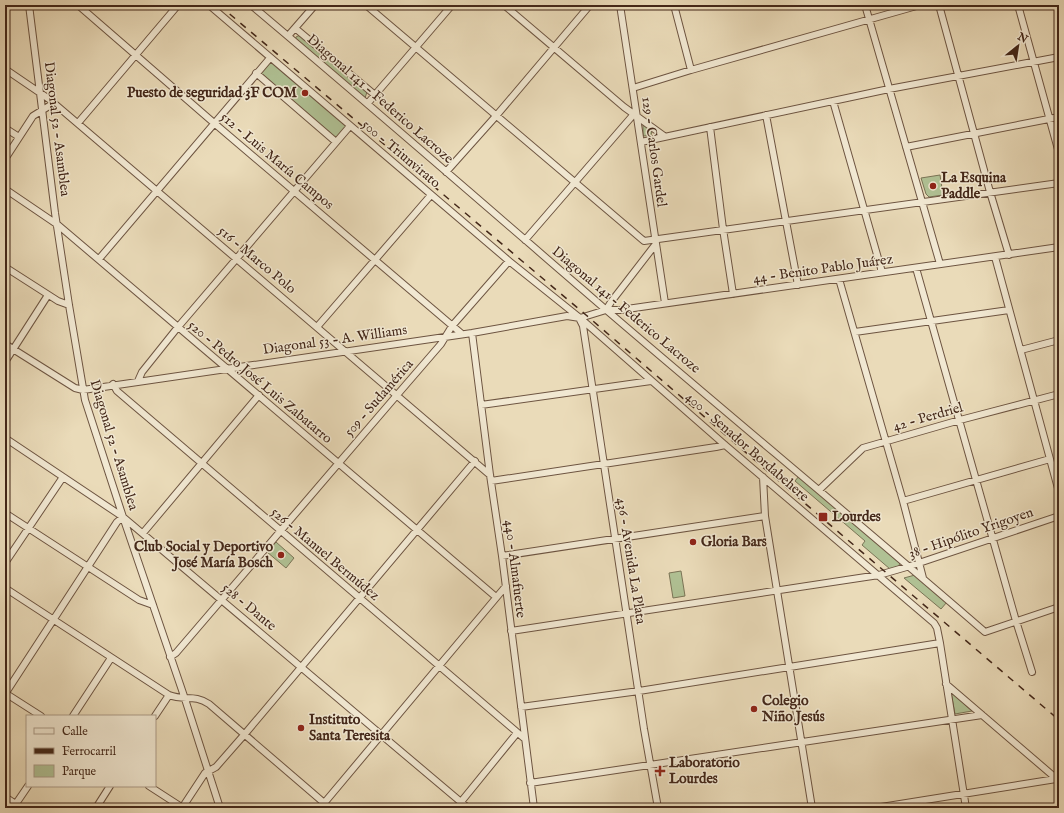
<svg xmlns="http://www.w3.org/2000/svg" width="1064" height="813" font-family="'IM FELL English',serif">
  <style>
    .green { fill: #b0c194; stroke: #7a7456 }
    .lines { fill: none; stroke-linecap: round; stroke-linejoin: round }
    .minor-casing { stroke: #6d5441; stroke-width: 8 }
    .minor { stroke: #f1e8d2; stroke-width: 6 }
    .rail { stroke: #432719; stroke-width: 1.5; stroke-dasharray: 7 7; stroke-linecap: butt }
    .poi-dot { fill: #8f2418; stroke: #f1e8d2; stroke-width: 1.5 }
    .labels { text-anchor: middle; dominant-baseline: central; stroke-width: 3; stroke-linejoin: round; paint-order: stroke }
    .poi-label { font-size: 14px; font-weight: bold; fill: #432719; stroke: #f1e8d2; text-anchor: start }
    .street-label { font-size: 14px; fill: #432719; stroke: #f1e8d2 }
  </style>
  <rect width="100%" height="100%" fill="#eadbb9"/>
  <filter id="stains"><feTurbulence type="fractalNoise" baseFrequency=".005" numOctaves="4"/><feColorMatrix values="0 0 0 0 .2 0 0 0 0 .09 0 0 0 0 .02 0 0 0 .5 -.17"/></filter>
  <radialGradient id="worn" r=".72"><stop offset=".6" stop-color="#630" stop-opacity="0"/><stop offset="1" stop-color="#630" stop-opacity=".3"/></radialGradient>
  <path class="green" d="M300 35 367 92 365 98H363L295 40 296 37Z
    M270 62H272L345 125V128L337 137H335L262 74 261 73Z
    M643 125 652 131 651 135 644 136 643 135Z
    M940 175 943 195 929 197 926 194 921 178Z
    M799 476 900 562 899 566 890 569 862 545 865 541 795 481Z
    M276 542 294 558 286 568 267 552Z
    M681 571 685 596 673 598 669 573Z
    M915 575 947 602 941 609 904 578Z
    M951 692 972 711 955 714Z"/>
  <g class="lines">
    <defs>
      <path id="minor" d="M29 5 55 213 69 305 85 400 123 517 185 699 220 808
        M78 5 214 123 462 334
        M209 5 509 261 580 318 725 445 934 623 937 628 940 643 966 808
        M251 5C370 105 487 207 604 308 731 417 859 523 985 632L1059 607
        M366 5 644 241 1059 183
        M504 5 624 107 664 136
        M620 5 665 303
        M674 5 691 70
        M865 5 940 264
        M939 5 990 192 1009 255
        M1018 5 1059 153
        M295 28 375 95
        M288 36 315 5
        M5 69 49 99 490 475
        M256 73 336 142
        M633 88 691 70 920 5
        M833 101 882 272
        M368 103 452 5
        M766 115 798 285
        M78 123 178 5
        M710 127 723 229 733 294
        M5 128 19 137
        M641 142 889 89 1059 57
        M906 147 1059 117
        M5 159 33 116 54 103
        M446 172 496 116 590 5
        M5 189 58 225 496 597
        M525 240 634 114
        M995 257 1059 492
        M99 259 270 58
        M5 267 58 301 69 305
        M916 268 1016 621 1032 672
        M839 279 903 501 923 578
        M606 310 611 302 655 245
        M580 320 583 326 587 352 644 729 658 808
        M317 327 431 195
        M855 332 1009 310
        M472 333 490 475 502 556 534 808
        M5 344 75 388 83 390 472 333 567 316 580 318 606 310H620L1059 247
        M1021 350 1059 340
        M5 362 48 295
        M138 381 142 372 178 327 350 126
        M113 384 117 391 525 739
        M481 405 651 381
        M5 438 123 517 468 808
        M763 477 765 516 812 808
        M491 481 716 447 725 445
        M819 490 863 448 960 420 1059 394
        M903 501 1050 459
        M5 513 139 600 153 605
        M143 533 259 395
        M502 556 765 516
        M5 563 63 477
        M5 588 169 695C184 701 194 694 209 704L330 808
        M511 631 879 575 910 566 1059 516
        M170 657 176 653 397 395 441 344 452 326 509 261
        M946 684 1058 780
        M5 693 41 716
        M5 694 117 522 123 517
        M521 707 639 691 940 643
        M73 716 111 658
        M155 716 169 695
        M530 783 982 715
        M149 786 183 808
        M5 797 22 808
        M13 808 28 786
        M96 808 110 786
        M182 808 205 773 216 767 244 735 475 461
        M320 808 506 586
        M456 808 517 733
        M875 808 1056 779"/>
    </defs>
    <use href="#minor" class="minor-casing"/>
    <use href="#minor" class="minor"/>
    <path class="rail" d="M219 5 586 315 822 518 1059 720"/>
  </g>
  <g class="poi-dot">
    <circle cx="305" cy="93" r="4"/>
    <circle cx="933" cy="186" r="4"/>
    <rect x="818" y="512" width="10" height="10" rx="2"/>
    <circle cx="693" cy="542" r="4"/>
    <circle cx="281" cy="555" r="4"/>
    <circle cx="754" cy="709" r="4"/>
    <circle cx="301" cy="728" r="4"/>
    <path d="M658 765h4v4h4v4h-4v4h-4v-4h-4v-4h4z"/>
  </g>
  <g class="labels">
    <g class="poi-label">
      <text x="297" y="93" text-anchor="end">Puesto de seguridad 3F COM</text>
      <text x="941" y="178">La Esquina<tspan x="941" dy="16">Paddle</tspan></text>
      <text x="832" y="517">Lourdes</text>
      <text x="701" y="542">Gloria Bars</text>
      <text x="273" y="547" text-anchor="end">Club Social y Deportivo<tspan x="273" dy="16">José María Bosch</tspan></text>
      <text x="762" y="701">Colegio<tspan x="762" dy="16">Niño Jesús</tspan></text>
      <text x="309" y="720">Instituto<tspan x="309" dy="16">Santa Teresita</tspan></text>
      <text x="669" y="763">Laboratorio<tspan x="669" dy="16">Lourdes</tspan></text>
    </g>
    <g class="street-label">
      <text transform="translate(380 99) rotate(41)">Diagonal 141 - Federico Lacroze</text>
      <text transform="translate(57 129) rotate(83)">Diagonal 52 - Asamblea</text>
      <text transform="translate(654 152) rotate(82)">129 - Carlos Gardel</text>
      <text transform="translate(401 154) rotate(40)">500 - Triunvirato</text>
      <text transform="translate(277 161) rotate(40)">512 - Luis María Campos</text>
      <text transform="translate(257 260) rotate(40)">516 - Marco Polo</text>
      <text transform="translate(823 269) rotate(-8)">44 - Benito Pablo Juárez</text>
      <text transform="translate(626 310) rotate(40)">Diagonal 141 - Federico Lacroze</text>
      <text transform="translate(335 340) rotate(-8)">Diagonal 53 - A. Williams</text>
      <text transform="translate(260 382) rotate(40)">520 - Pedro José Luis Zabatarro</text>
      <text transform="translate(379 398) rotate(-49)">509 - Sudamérica</text>
      <text transform="translate(928 417) rotate(-16)">42 - Perdriel</text>
      <text transform="translate(114 445) rotate(73)">Diagonal 52 - Asamblea</text>
      <text transform="translate(747 447) rotate(41)">400 - Senador Bordabehere</text>
      <text transform="translate(971 533) rotate(-19)">38 - Hipólito Yrigoyen</text>
      <text transform="translate(325 554) rotate(40)">526 - Manuel Bermúdez</text>
      <text transform="translate(631 561) rotate(81)">436 - Avenida La Plata</text>
      <text transform="translate(515 569) rotate(83)">440 - Almafuerte</text>
      <text transform="translate(249 607) rotate(40)">528 - Dante</text>
    </g>
  </g>
  <rect width="1064" height="813" fill="none" stroke="#eadbb9" stroke-width="20"/>
  <rect x="6" y="6" width="1052" height="801" fill="none" stroke="#432719" stroke-width="2"/>
  <rect x="10" y="10" width="1044" height="793" fill="none" stroke="#432719"/>
  <rect x="26" y="715" width="130" height="72" fill="#f1e8d2" stroke="#ab9b88"/>
  <rect x="34" y="728" width="20" height="6" fill="#f1e8d2" stroke="#ab9b88"/>
  <text x="62" y="735" font-size="12" fill="#432719">Calle</text>
  <rect x="34" y="748" width="20" height="6" fill="#432719" stroke="#ab9b88"/>
  <text x="62" y="755" font-size="12" fill="#432719">Ferrocarril</text>
  <rect x="34" y="765" width="20" height="12" fill="#b0c194" stroke="#ab9b88"/>
  <text x="62" y="775" font-size="12" fill="#432719">Parque</text>
  <g transform="translate(1018 46) rotate(30)" stroke="#f1e8d2" stroke-width="3" paint-order="stroke">
  <path d="M0-3L7 15L0 10L-7 15Z" fill="#432719"/>
  <text y="-6" font-size="11" font-weight="bold" text-anchor="middle" fill="#432719">N</text>
  </g>
  <rect width="100%" height="100%" filter="url(#stains)"/>
  <rect width="100%" height="100%" fill="url(#worn)"/>
</svg>
